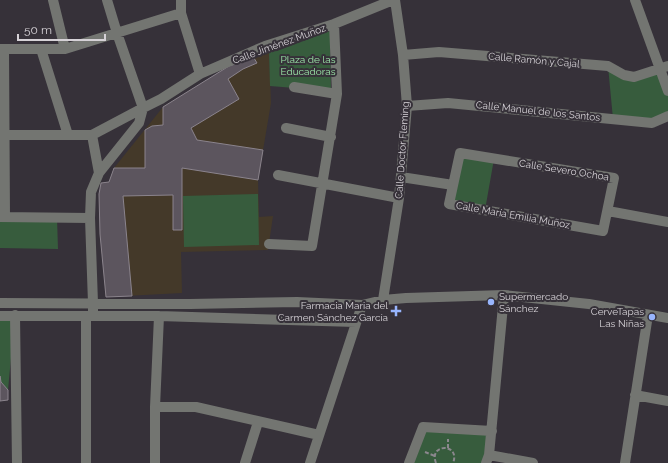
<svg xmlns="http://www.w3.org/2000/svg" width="668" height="463" font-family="Raleway,sans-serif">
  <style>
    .education { fill: #443929 }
    .green { fill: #375c3d }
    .building { fill: #5c555e; stroke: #8b848d }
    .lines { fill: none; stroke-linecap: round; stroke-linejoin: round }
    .path { stroke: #8b878d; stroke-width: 2; stroke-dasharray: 4 2; stroke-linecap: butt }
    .minor { stroke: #737571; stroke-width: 10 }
    .poi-dot { fill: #98b5fd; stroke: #363139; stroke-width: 1.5 }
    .labels { text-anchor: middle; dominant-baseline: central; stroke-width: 4; stroke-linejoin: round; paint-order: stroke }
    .street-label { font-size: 10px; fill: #d6d2d7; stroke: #363139 }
    .park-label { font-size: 10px; fill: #9ce6a8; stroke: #363139 }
    .poi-label { font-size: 10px; fill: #d6d2d7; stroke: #363139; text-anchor: end }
  </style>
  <rect width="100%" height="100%" fill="#363139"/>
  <path class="education" d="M269 52 271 103 258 180 259 217 273 216 268 250 181 252 182 293 106 297 100 234 99 194 101 183 109 182 114 168 163 107 204 82Z"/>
  <path class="green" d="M330 31 331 91 270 86 269 52 277 51Z
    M608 66 624 75 660 68 668 91V116L652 123 613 119Z
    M460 153 494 159 485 210 449 204Z
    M258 194 259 245 184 247 183 196Z
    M0 217 57 218 58 249 0 248Z
    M15 315 8 390 1 382 0 376V316Z
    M423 427 492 431 486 463H409Z"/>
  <path class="building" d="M254 58 257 63 243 69 228 79 239 99 191 128 197 140 263 150 258 180 182 168V230H173V195L123 196 132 296 106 297 100 234 99 194 101 183 109 182 114 168H145V130L152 126 163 125V107L229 66Z
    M0 376 1 382 8 390V400L0 401Z"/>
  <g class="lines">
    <path class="path" d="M448 448V439
      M425 452 435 456
      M436 463C428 443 461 443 453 463"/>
    <path class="minor" d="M53 0 65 49
      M181 0V13L200 74
      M635 0 668 91
      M0 49H65L181 13
      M4 49 5 217
      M41 49 68 135
      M403 55 439 52 608 66 624 75 634 77 668 66
      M294 87 337 94
      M407 106 448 103 652 123 668 116
      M286 128 331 137
      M0 135H92L143 108 117 33 107 0
      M92 135 99 173
      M460 153 614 178 603 231 449 204Z
      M278 175 399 198
      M401 177 453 185
      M608 211 668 222
      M0 217 90 218
      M269 244 312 246 337 94 334 24
      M383 300 399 198 407 106 403 55 395 0
      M0 303 190 304 297 302 362 305 383 300 406 298 504 295 589 304 668 318
      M15 315 17 463
      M0 316H159L356 322
      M86 316V463
      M93 316V303L90 218 91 192 99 173 139 123 143 108 161 99 200 74 265 46 334 24 393 0
      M635 395 668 401
      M155 407H196L319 435
      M489 455 533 463
      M155 463V407L159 316
      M245 463 258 422
      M310 463 362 305
      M409 463 423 427 492 431
      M486 463 489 455 504 295
      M625 463 648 315"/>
  </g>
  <g class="poi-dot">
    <circle cx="491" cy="302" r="4"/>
    <path d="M394 305h4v4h4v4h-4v4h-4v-4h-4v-4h4z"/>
    <circle cx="652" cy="317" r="4"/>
  </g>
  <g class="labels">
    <g class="street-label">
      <text transform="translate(279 44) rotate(-20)">Calle Jiménez Muñoz</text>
      <text transform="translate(534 60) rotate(5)">Calle Ramón y Cajal</text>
      <text transform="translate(538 111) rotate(6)">Calle Manuel de los Santos</text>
      <text transform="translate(402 150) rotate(-86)">Calle Doctor Fleming</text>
      <text transform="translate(564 170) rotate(9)">Calle Severo Ochoa</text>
      <text transform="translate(513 215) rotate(10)">Calle María Emilia Muñoz</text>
    </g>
    <g class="park-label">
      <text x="308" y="59">Plaza de las<tspan x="308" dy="12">Educadoras</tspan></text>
    </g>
    <g class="poi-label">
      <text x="499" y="296" text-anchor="start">Supermercado<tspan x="499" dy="12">Sánchez</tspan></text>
      <text x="388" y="305">Farmacia Maria del<tspan x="388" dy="12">Carmen Sánchez García</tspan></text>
      <text x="644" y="311">CerveTapas<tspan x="644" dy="12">Las Niñas</tspan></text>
    </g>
  </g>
  <path d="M18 34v6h87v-6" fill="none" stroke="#d6d2d7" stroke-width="2"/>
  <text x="24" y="34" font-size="12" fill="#d6d2d7" stroke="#363139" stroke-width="3" paint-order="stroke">50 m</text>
</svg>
